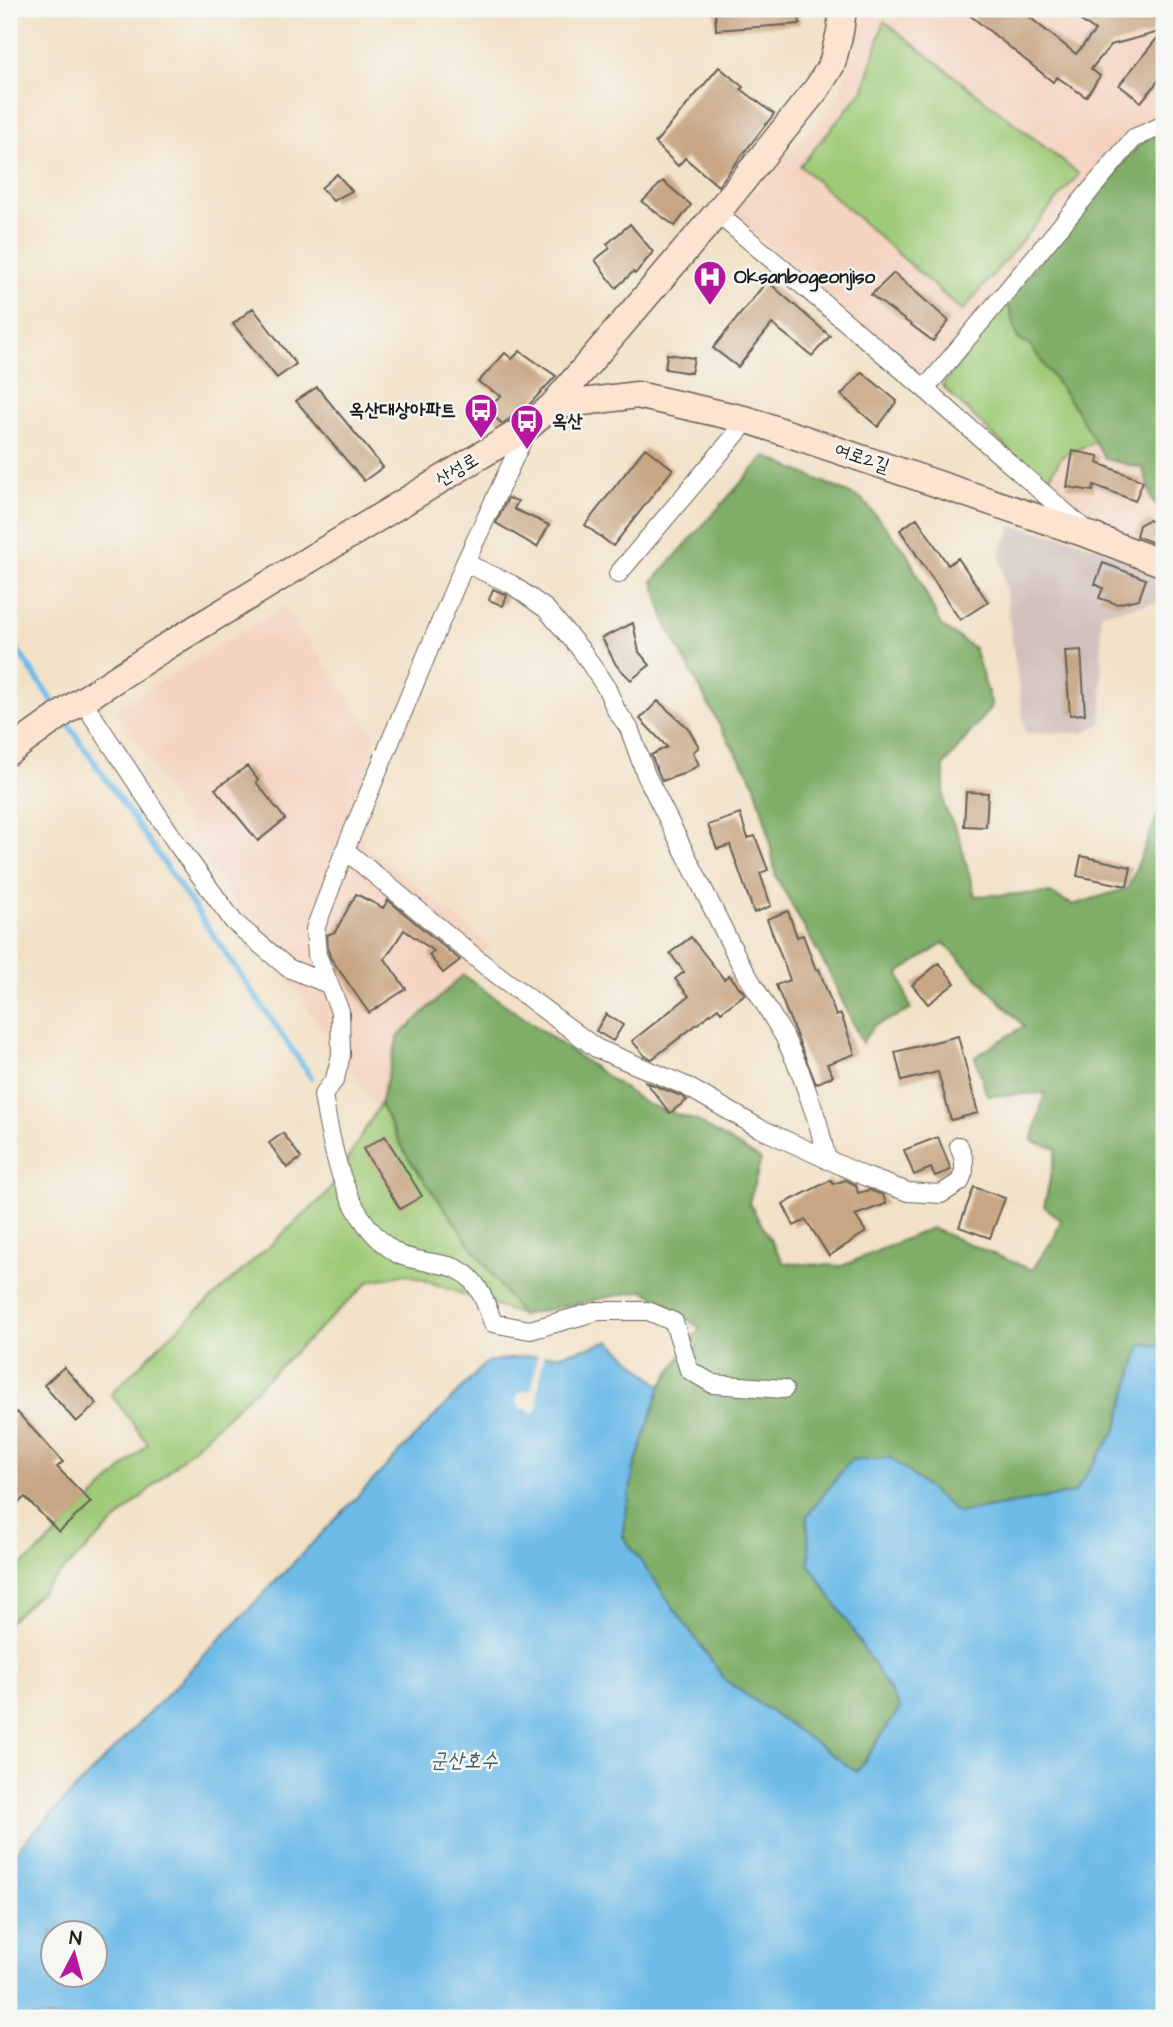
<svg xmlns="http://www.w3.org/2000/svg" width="1173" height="2027" font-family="'Architects Daughter','Poor Story',sans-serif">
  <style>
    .built { fill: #f4d3c0 }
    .industrial { fill: #d0c0bc }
    .green { fill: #9fca77; stroke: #5e734a; stroke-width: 2 }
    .forest { fill: #7fae68; stroke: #4e6542; stroke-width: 2 }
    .water { fill: #6ebbe8; stroke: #456c82; stroke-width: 2; fill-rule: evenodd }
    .pier { fill: #f2e1c6 }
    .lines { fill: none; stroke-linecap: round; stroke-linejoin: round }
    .stream { stroke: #6ebbe8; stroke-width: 6 }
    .building { fill: #c8a684 }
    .street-casing { stroke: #676158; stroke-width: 20 }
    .secondary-casing { stroke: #676158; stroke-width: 29 }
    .street { stroke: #fff; stroke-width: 18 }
    .secondary { stroke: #fde4d1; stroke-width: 26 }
    .labels { text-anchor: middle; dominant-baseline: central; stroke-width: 5; stroke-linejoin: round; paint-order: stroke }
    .poi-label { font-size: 19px; font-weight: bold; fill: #1c1c1c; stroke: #f6f6f2; text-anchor: start }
    .street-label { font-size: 19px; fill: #1c1c1c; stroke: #f6f6f2 }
    .water-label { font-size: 21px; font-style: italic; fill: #3d5c6e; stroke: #f6f6f2 }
  </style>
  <rect width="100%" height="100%" fill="#f6f6f2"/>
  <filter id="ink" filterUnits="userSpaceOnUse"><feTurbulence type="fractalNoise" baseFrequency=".0143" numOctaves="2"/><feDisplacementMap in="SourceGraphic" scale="14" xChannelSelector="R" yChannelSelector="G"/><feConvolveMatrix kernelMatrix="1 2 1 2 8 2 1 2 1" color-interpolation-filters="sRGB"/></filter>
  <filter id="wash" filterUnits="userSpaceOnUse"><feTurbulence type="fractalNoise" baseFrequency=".00686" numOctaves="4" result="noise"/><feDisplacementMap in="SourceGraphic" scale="28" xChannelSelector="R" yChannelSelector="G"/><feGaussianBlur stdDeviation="1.57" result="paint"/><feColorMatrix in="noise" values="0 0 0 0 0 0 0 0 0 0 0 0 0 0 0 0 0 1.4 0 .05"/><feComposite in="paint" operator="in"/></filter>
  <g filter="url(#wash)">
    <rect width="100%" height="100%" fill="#f2e1c6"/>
    <path class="built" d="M869 9H1164V117L1123 136 924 379 732 214 836 102Z
      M1095 442 1105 459 1143 468 1150 494 1142 511 1164 520V555L1098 527 1045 485 1062 456Z
      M284 607 375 735 363 844 492 946 398 1037 377 1109 233 899 116 708Z"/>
    <path class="industrial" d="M1012 526 1070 538 1164 572V601L1101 613 1102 722 1084 733H1025L1000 553Z"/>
    <path class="green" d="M884 21 1079 174 962 311 800 166 864 89Z
      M1007 300 1018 339 1030 345 1077 411 1095 442 1062 456 1045 485 942 386Z
      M380 1104 407 1156 521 1315 407 1274 370 1281 9 1622V1573L34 1556 148 1444 111 1394 164 1341 327 1194Z"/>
    <path class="forest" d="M1164 133V511L1163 512 1152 501 1143 468 1105 459 1077 411 1030 345 1018 339 1007 300 1141 142Z
      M765 456 862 499 907 553 941 626 974 648 992 706 944 765V806L959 836 975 896 1050 893 1073 905 1128 888 1164 799V1346L1141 1344 1117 1429 1074 1493 958 1513 891 1459 851 1460 807 1515 810 1565 845 1618 900 1708 857 1772 725 1680 622 1535 634 1468 661 1386 700 1328 644 1290 521 1315 407 1156 380 1104 398 1037 463 975 646 1104 697 1121 761 1160 749 1203 784 1263 842 1266 931 1228 1032 1270 1054 1238 1061 1220 1044 1206 1057 1149 1032 1141 1045 1093 987 1096 975 1057 1024 1026 944 943 899 973 911 1010 873 1026 862 1043 829 972 776 877 767 827 754 782 722 730 667 626 653 581Z"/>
    <path class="water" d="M610 1341 661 1386 634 1468 622 1535 725 1680 857 1772 900 1708 845 1618 810 1565 807 1516 851 1460 891 1458 958 1513 1074 1493 1117 1429 1141 1344 1164 1346V2018H9V1858L487 1362 528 1356 560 1355ZM52 1932H94V1974H52Z"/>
    <path class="pier" d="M538 1352H544L538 1392V1409L532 1414 528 1409H521L517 1402 518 1394 532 1389Z"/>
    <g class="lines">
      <path class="stream" d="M9 638 58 709
        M66 721 311 1077"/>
    </g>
    <g id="blocks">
      <path class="building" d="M715 9H798L800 24 716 30Z
        M962 9H1019L1076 54 1095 31 1065 9H1141L1164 23V74L1141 102 1119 85 1163 31 1111 45 1091 69 1100 76 1086 97 1057 77 1053 82Z
        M719 67 743 87 741 89 774 114 718 186 685 158 678 166 655 143Z
        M337 174 352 191 333 201 321 188Z
        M663 181 691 205 675 226 642 202Z
        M630 224 653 252 635 274 633 272 616 288 595 260 610 248 607 244Z
        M894 273 949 321 933 341 871 295Z
        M767 281 830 336 812 356 772 324 738 367 713 348Z
        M253 308 296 364 277 378 233 324Z
        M520 351 556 376 527 407 502 424 487 409 501 396 478 382 505 353 512 359Z
        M667 354 694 358 691 373 665 369Z
        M862 372 897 401 878 427 841 395Z
        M317 387 383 467 364 481 296 401Z
        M645 448 673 469 613 546 585 525Z
        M1073 451 1099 456 1098 463 1143 481 1135 501 1094 485 1093 491 1067 487Z
        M508 498 518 501 514 509 549 525 537 547 496 523Z
        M917 518 948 565 958 558 988 602 960 620 900 530Z
        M1148 520 1164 527V547L1136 536 1139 525Z
        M1103 563 1146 579 1139 599 1117 604 1099 598 1103 588 1095 584Z
        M493 589 507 595 503 606 489 600Z
        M633 623 639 652 650 665 631 680 616 665 602 638Z
        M1081 650 1085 714 1070 715 1065 651Z
        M658 701 688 728 699 747 693 752 699 765 683 774 662 781 651 755 667 747 640 719Z
        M247 766 258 780 256 782 285 819 258 841 215 789Z
        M966 792 988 793 986 827 964 826Z
        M740 814 748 838 755 836 768 870 760 873 771 906 754 913 730 845 717 849 708 825Z
        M1081 856 1131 867 1127 886 1077 876Z
        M356 894 383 908 388 900 460 960 443 973 429 955 434 951 404 930 385 959 406 989 369 1013 330 957 328 949 327 935 335 932Z
        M788 911 797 937 803 935 816 970 819 969 836 1016 841 1014 855 1054 827 1064 833 1076 816 1084 776 985 790 980 767 919Z
        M691 937 724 979 729 975 745 994 721 1012 718 1008 652 1059 645 1056 632 1041 689 996 675 979 684 972 670 953Z
        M939 963 955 983 928 1004 912 985Z
        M606 1014 623 1025 613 1041 596 1031Z
        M958 1036 978 1113 951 1120 938 1072 902 1081 895 1052Z
        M646 1082 681 1096 687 1100 670 1113Z
        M283 1133 301 1158 287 1168 269 1143Z
        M385 1136 422 1196 400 1209 363 1149Z
        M938 1137 951 1170 935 1176 931 1168 914 1175 904 1150Z
        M831 1180 833 1184 846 1180 856 1185 858 1193 869 1190 883 1195 886 1204 855 1215 866 1232 829 1256 806 1220 794 1226 783 1204Z
        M974 1187 1005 1198 990 1238 959 1227Z
        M64 1367 97 1404 76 1422 44 1385Z
        M17 1412 63 1462 57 1467 91 1502 59 1532 25 1497 9 1512V1419Z"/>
    </g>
  </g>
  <g filter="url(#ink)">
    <use href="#blocks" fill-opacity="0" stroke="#676158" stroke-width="2"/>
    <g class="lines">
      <defs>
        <path id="street" d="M717 213 925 389 1083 528
          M925 389 1134 138 1164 125
          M529 426 465 563 345 850 315 929 317 955 340 1011 341 1055 335 1079 323 1095C332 1152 345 1221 398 1254 405 1258 415 1259 423 1261 432 1263 441 1264 449 1266 476 1273 485 1300 493 1323L530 1330 598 1311H648L674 1322 689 1370 713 1384 784 1389
          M465 563 511 584 546 609 582 651 607 689 616 710 629 728 646 775 740 963 784 1036 800 1071 818 1123 827 1160
          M618 574 748 420
          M82 700 177 844 234 922 288 968 328 984
          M345 850 487 967 596 1048 686 1086 759 1128 864 1176 908 1192 941 1194 960 1182 964 1171V1160L959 1146"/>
        <path id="secondary" d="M552 406 637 395 748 420 1092 536 1164 564
          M9 752 69 709 167 646 529 426 552 406 717 213 818 87 832 64 840 32 843 9"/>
      </defs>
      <use href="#street" class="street-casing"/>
      <use href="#secondary" class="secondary-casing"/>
      <use href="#street" class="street"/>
      <use href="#secondary" class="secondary"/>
    </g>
  </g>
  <defs>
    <symbol id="hospital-pin" viewBox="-11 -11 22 30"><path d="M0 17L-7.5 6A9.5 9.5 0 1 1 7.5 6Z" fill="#b5179e" stroke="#f6f6f2"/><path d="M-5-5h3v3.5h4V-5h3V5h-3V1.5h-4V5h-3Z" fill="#fff"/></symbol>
    <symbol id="bus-pin" viewBox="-11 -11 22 30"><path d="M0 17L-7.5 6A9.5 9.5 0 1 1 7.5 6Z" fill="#b5179e" stroke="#f6f6f2"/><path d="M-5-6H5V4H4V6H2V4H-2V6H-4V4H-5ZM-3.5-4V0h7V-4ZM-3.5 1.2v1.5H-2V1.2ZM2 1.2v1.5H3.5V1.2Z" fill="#fff"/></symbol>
  </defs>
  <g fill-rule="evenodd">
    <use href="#hospital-pin" x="691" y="258" width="38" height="52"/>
    <use href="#bus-pin" x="462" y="391" width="38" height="52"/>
    <use href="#bus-pin" x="508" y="402" width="38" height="52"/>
  </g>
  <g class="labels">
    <g class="poi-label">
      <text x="734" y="277">Oksanbogeonjiso</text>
      <text x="456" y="410" text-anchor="end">옥산대상아파트</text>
      <text x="552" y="421">옥산</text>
    </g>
    <g class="street-label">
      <text transform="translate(862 458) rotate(19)">여로2길</text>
      <text transform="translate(457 470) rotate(-31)">산성로</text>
    </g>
    <g class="water-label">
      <text x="464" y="1760">군산호수</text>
    </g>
  </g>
  <rect width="1173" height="2027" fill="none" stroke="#f6f6f2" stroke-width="35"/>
  <g transform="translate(74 1954) rotate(6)"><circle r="33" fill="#f6f6f2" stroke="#9f9f9c" stroke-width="2"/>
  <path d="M0-5L12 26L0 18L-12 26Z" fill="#b5179e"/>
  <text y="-10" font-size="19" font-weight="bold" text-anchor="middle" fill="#1c1c1c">N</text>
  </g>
</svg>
